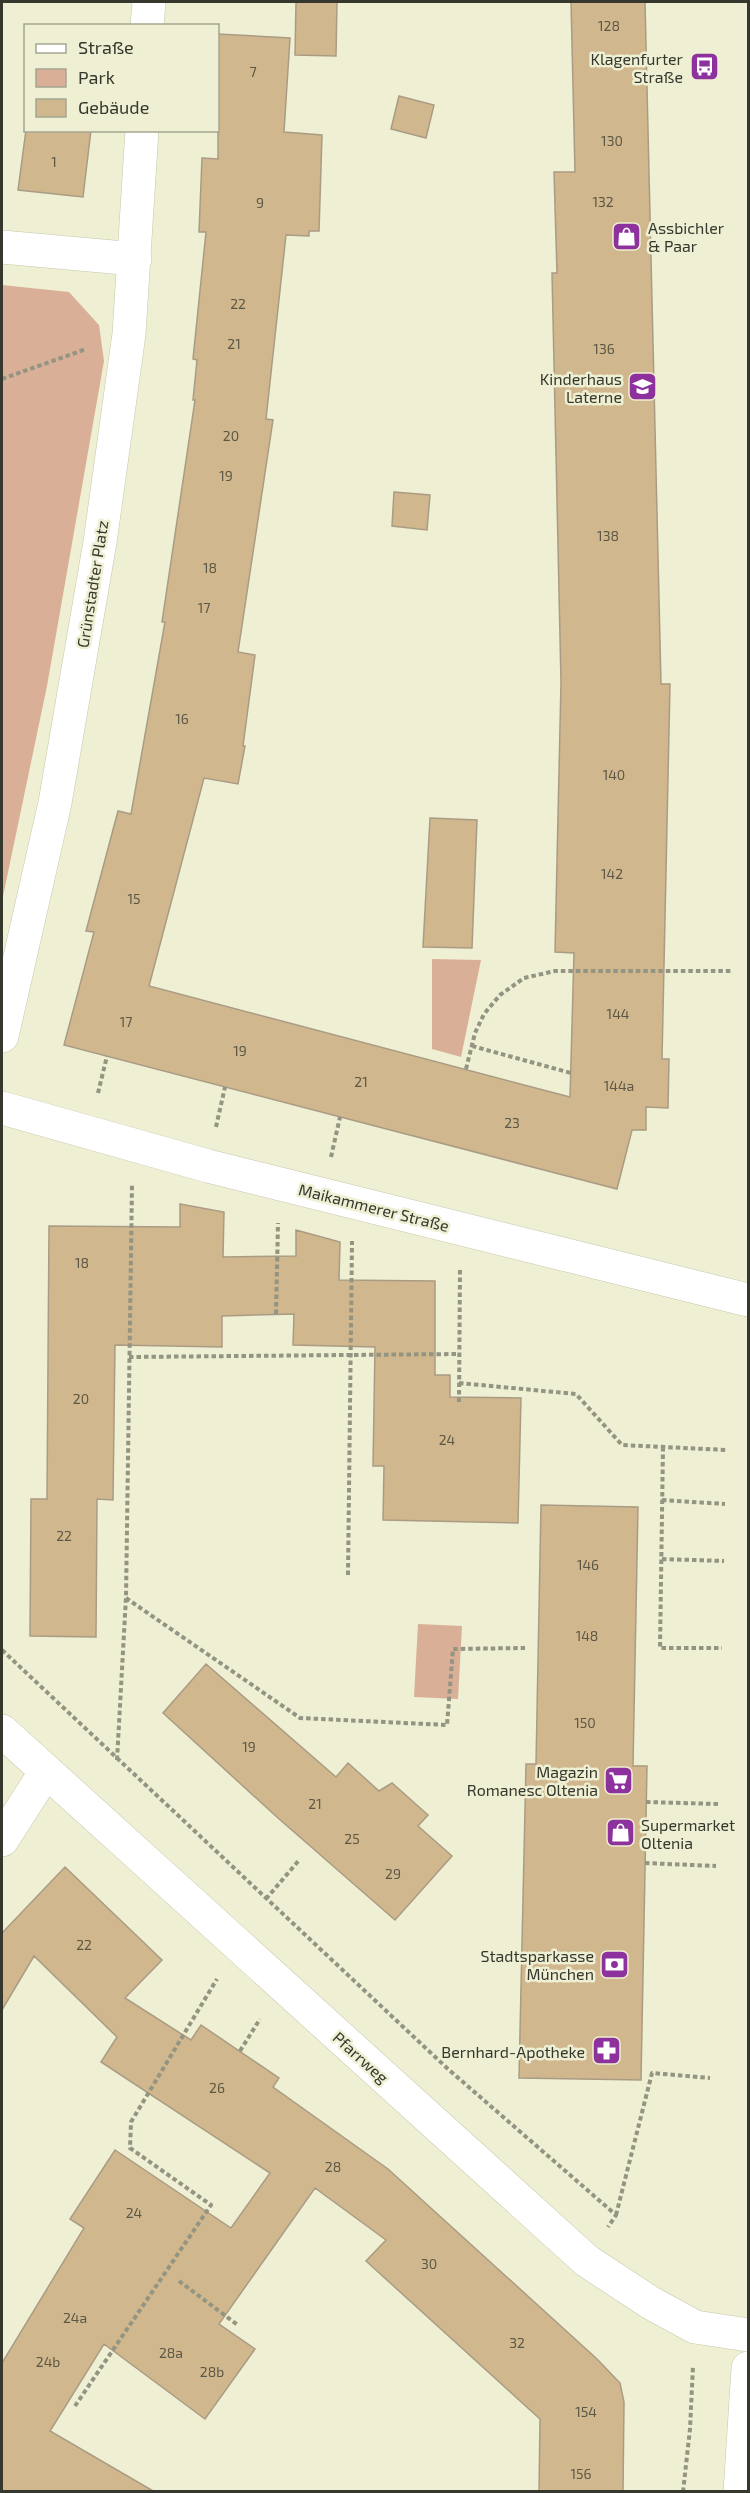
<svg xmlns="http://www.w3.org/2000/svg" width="750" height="2493" font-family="'Exo 2',sans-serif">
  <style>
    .green { fill: #daaf97 }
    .building { fill: #d0b78d; stroke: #aa9c84; stroke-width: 1.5 }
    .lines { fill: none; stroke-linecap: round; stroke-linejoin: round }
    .minor-casing { stroke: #c6c8ac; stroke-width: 34 }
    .tertiary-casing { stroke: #c6c8ac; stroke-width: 34 }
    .path { stroke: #939481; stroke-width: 4; stroke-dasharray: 4.5 3; stroke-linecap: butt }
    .minor { stroke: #fff; stroke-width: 33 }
    .tertiary { stroke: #fff; stroke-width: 33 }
    .labels { text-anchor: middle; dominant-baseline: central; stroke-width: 5; stroke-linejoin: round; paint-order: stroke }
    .number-label { font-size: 14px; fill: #5d5845 }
    .poi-label { font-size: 16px; fill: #37382d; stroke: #eeefd3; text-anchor: end }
    .street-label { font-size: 16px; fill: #37382d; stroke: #eeefd3 }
  </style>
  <rect width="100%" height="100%" fill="#eeefd3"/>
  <path class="green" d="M2 285 69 292 99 325 104 361 47 686 2 901Z
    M432 959 481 960 461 1057 432 1049Z
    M418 1624 462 1626 458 1699 414 1697Z"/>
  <path class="building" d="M296 2H337L336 56 295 55Z
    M571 2H645L661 684H670L662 1059H669L668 1108 646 1107V1130H632L617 1189 64 1045 94 932 86 931 118 811 131 814 165 622H162L195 400H193L197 360 193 359 206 232H199L202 158 218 159V34L290 38 284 132 322 135 319 231H309V236L286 235 266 419 273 420 238 652 255 655 243 746H245L238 784 204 778 149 986 570 1097 574 953 555 952 561 682 552 273H557L554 172H575Z
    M399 96 434 105 426 138 391 129Z
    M26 130H91L83 197 18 190Z
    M394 492 430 495 427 530 392 526Z
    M430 818 477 820 472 948 423 947Z
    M180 1204 224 1212 223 1257 296 1256V1230L340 1242 339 1280 435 1281V1375H450V1397L521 1398 518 1523 383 1520 384 1466H373L375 1347 293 1345 294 1314 222 1316V1347L115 1345 113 1500 97 1499 96 1637 30 1636 31 1499H47L49 1226 180 1227Z
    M541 1505 638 1507 633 1766H647L641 2080 519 2078 526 1764H536Z
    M206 1664 336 1777 348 1763 379 1791 392 1783 428 1815 418 1826 452 1856 395 1920 278 1818 163 1713Z
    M65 1867 162 1960 125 1998 191 2040 201 2025 279 2078 273 2087 388 2169 597 2359 620 2383 624 2402 623 2492H539L540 2419 366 2261 386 2240 315 2188 219 2324 255 2349 205 2419 104 2344 50 2431 155 2492H2V2363L84 2228 70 2219 115 2150 231 2228 270 2173 101 2062 117 2037 34 1956 2 2010V1933Z"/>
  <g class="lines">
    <defs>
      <path id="minor" d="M147 26 149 2
        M2 247 135 259
        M2 1036 55 803 100 542 129 334 142 130
        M2 1108 208 1166 748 1300
        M2 1731 587 2261 651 2303 695 2327 748 2335
        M2 1840 45 1773"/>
      <path id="tertiary" d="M740 2492 748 2368"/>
    </defs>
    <use href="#minor" class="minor-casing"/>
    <use href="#tertiary" class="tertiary-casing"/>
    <path class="path" d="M2 379 86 349
      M472 1046 571 1073
      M466 1069 475 1033 484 1014 500 995 524 978 555 971H732
      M98 1093 107 1056
      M216 1127 225 1087
      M331 1157 340 1117
      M276 1314 278 1223
      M129 1357 459 1354
      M459 1383 576 1394 622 1445 727 1450
      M459 1402 460 1268
      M663 1447 660 1648H722
      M662 1500 725 1504
      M662 1559 724 1561
      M348 1575 352 1241
      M126 1598 300 1718 447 1725 453 1649 525 1648
      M2 1650 448 2069 616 2215 608 2227
      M117 1760 126 1597 132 1185
      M646 1802 718 1804
      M645 1863 716 1866
      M266 1899 300 1859
      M240 2051 260 2019
      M616 2215 652 2073 710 2078
      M179 2281 239 2326
      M75 2406 211 2205 130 2148 131 2122 217 1979
      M683 2492 690 2429 693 2366"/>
    <use href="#minor" class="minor"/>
    <use href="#tertiary" class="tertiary"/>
  </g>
  <defs>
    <symbol id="bus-square" viewBox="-11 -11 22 22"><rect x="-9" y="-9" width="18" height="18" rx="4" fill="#8d319c" stroke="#eeefd3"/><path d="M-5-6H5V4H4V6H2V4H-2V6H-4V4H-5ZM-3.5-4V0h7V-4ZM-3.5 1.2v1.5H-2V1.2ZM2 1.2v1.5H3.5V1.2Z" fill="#fff"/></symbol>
    <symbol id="shop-square" viewBox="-11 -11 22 22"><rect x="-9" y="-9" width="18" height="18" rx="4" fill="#8d319c" stroke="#eeefd3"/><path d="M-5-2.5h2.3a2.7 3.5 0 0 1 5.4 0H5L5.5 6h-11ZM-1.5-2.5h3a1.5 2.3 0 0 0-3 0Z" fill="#fff"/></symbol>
    <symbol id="school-square" viewBox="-11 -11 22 22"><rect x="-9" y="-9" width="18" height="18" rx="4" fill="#8d319c" stroke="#eeefd3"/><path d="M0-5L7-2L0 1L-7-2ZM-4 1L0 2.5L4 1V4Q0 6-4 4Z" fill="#fff"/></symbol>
    <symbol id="supermarket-square" viewBox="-11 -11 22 22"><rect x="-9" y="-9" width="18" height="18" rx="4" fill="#8d319c" stroke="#eeefd3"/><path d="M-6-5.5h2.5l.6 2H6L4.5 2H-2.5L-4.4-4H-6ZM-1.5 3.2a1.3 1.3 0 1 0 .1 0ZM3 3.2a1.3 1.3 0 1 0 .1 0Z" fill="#fff"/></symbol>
    <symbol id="bank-square" viewBox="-11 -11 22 22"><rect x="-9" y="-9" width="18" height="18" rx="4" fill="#8d319c" stroke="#eeefd3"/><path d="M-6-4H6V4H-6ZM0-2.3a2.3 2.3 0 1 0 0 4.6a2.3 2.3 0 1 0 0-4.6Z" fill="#fff"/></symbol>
    <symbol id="pharmacy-square" viewBox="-11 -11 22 22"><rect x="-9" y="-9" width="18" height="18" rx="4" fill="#8d319c" stroke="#eeefd3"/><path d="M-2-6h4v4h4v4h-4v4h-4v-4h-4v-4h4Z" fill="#fff"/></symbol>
  </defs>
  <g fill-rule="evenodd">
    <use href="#bus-square" x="688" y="50" width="33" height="33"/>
    <use href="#shop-square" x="610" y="220" width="33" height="33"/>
    <use href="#school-square" x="626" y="370" width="33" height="33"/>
    <use href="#supermarket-square" x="602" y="1764" width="33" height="33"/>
    <use href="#shop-square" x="604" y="1816" width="33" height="33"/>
    <use href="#bank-square" x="598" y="1948" width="33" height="33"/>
    <use href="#pharmacy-square" x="590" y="2034" width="33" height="33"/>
  </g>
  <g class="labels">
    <g class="number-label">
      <text x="609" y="25">128</text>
      <text x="253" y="71">7</text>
      <text x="612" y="140">130</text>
      <text x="54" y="161">1</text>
      <text x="603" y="201">132</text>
      <text x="260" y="202">9</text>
      <text x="238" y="303">22</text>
      <text x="234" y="343">21</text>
      <text x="604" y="348">136</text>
      <text x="231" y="435">20</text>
      <text x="226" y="475">19</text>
      <text x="608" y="535">138</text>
      <text x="210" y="567">18</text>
      <text x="204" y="607">17</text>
      <text x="182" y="718">16</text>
      <text x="614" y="774">140</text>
      <text x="612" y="873">142</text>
      <text x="134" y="898">15</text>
      <text x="618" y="1013">144</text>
      <text x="126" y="1021">17</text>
      <text x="240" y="1050">19</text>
      <text x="361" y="1081">21</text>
      <text x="619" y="1085">144a</text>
      <text x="512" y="1122">23</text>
      <text x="82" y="1262">18</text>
      <text x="81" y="1398">20</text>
      <text x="447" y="1439">24</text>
      <text x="64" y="1535">22</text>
      <text x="588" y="1564">146</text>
      <text x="587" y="1635">148</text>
      <text x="585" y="1722">150</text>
      <text x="249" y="1746">19</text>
      <text x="315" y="1803">21</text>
      <text x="352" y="1838">25</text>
      <text x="393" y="1873">29</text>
      <text x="84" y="1944">22</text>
      <text x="217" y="2087">26</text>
      <text x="333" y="2166">28</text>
      <text x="134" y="2212">24</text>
      <text x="429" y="2263">30</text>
      <text x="75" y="2317">24a</text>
      <text x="517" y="2342">32</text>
      <text x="171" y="2352">28a</text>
      <text x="48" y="2361">24b</text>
      <text x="212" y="2371">28b</text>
      <text x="586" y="2411">154</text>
      <text x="581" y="2473">156</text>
    </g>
    <g class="poi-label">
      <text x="683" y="58">Klagenfurter<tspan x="683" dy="18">Straße</tspan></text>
      <text x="648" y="227" text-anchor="start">Assbichler<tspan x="648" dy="18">&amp; Paar</tspan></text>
      <text x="622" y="378">Kinderhaus<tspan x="622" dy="18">Laterne</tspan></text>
      <text x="598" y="1771">Magazin<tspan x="598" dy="18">Romanesc Oltenia</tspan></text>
      <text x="641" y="1824" text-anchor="start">Supermarket<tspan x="641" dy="18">Oltenia</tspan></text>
      <text x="594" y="1955">Stadtsparkasse<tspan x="594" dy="18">München</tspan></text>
      <text x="585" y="2051">Bernhard-Apotheke</text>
    </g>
    <g class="street-label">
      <text transform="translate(92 584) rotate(-81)">Grünstadter Platz</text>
      <text transform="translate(374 1207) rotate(14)">Maikammerer Straße</text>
      <text transform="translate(361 2057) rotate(42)">Pfarrweg</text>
    </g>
  </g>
  <rect width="750" height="2493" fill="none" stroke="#37382d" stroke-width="6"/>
  <rect x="24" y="24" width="195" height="108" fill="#eeefd3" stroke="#a5a691" stroke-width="1.5"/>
  <rect x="36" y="44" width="30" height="9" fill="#ffffff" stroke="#a5a691" stroke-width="1.5"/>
  <text x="78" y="54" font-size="18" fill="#37382d">Straße</text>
  <rect x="36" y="69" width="30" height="18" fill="#daaf97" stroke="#a5a691" stroke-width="1.5"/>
  <text x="78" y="84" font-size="18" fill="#37382d">Park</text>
  <rect x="36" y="99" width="30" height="18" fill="#d0b78d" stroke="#a5a691" stroke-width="1.5"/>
  <text x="78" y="114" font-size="18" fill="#37382d">Gebäude</text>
</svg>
